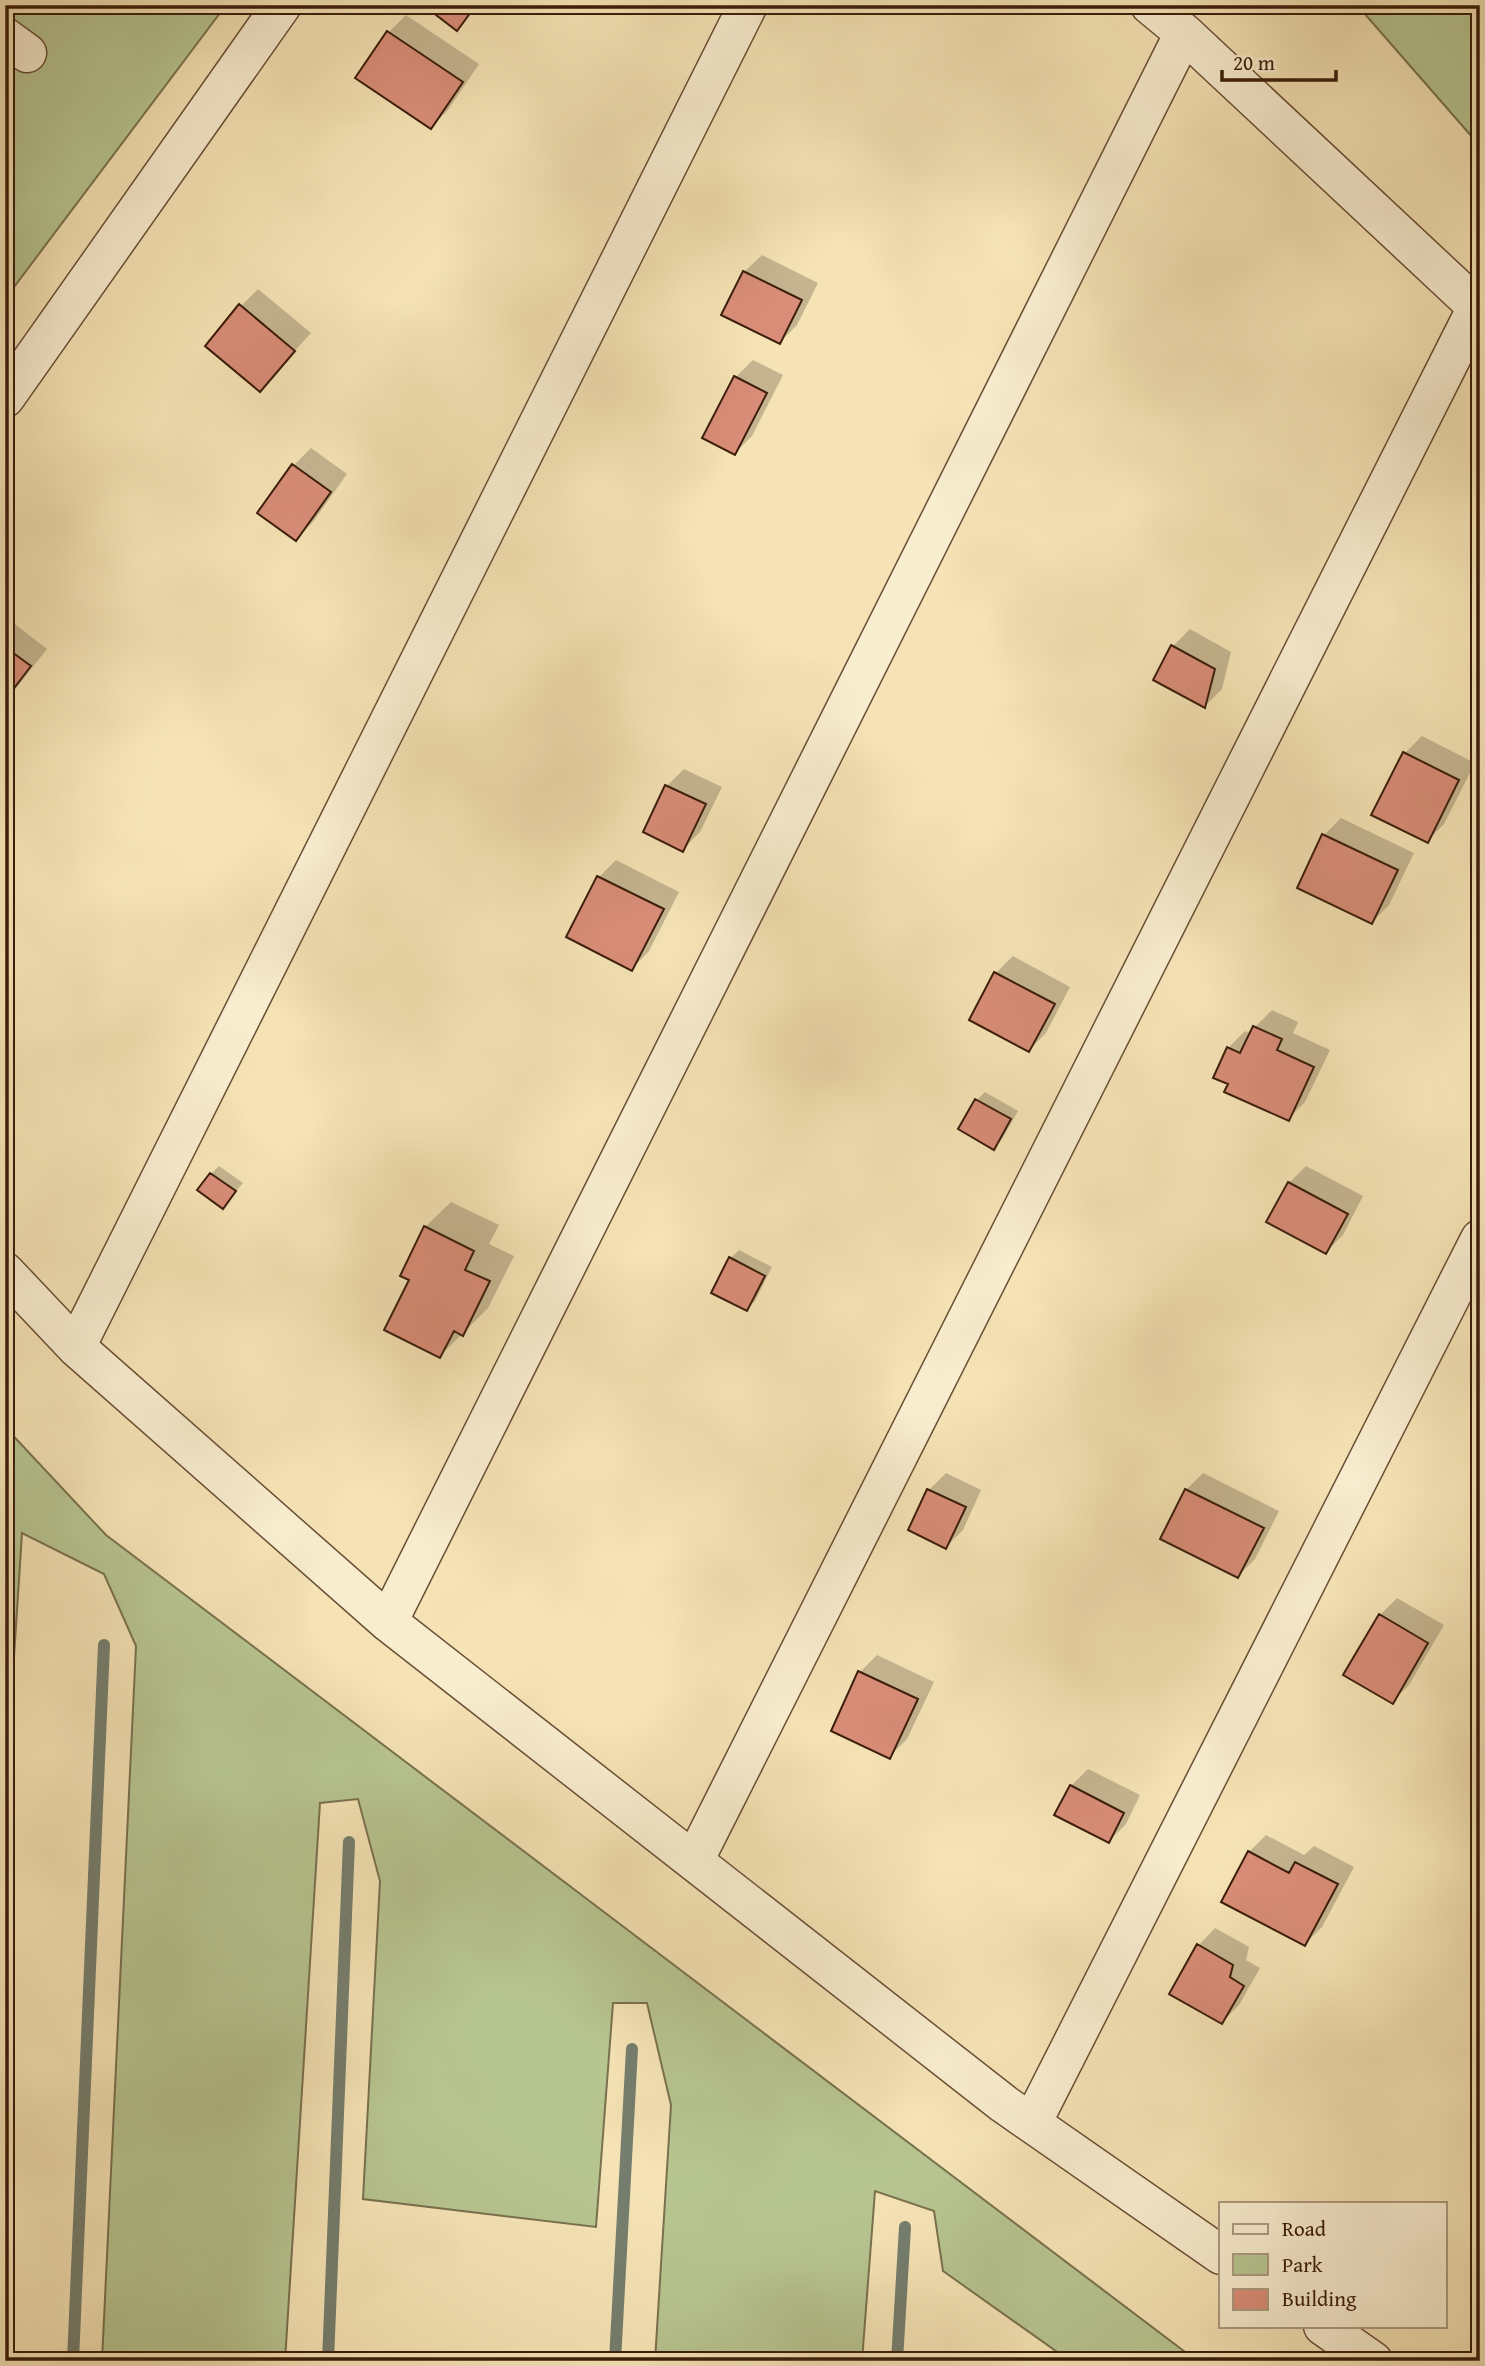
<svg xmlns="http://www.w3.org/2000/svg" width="1485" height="2366" font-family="'Gentium Book Plus',serif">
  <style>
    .green { fill: #b7c591; stroke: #79714e; stroke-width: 2 }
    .shadow { fill: #0003 }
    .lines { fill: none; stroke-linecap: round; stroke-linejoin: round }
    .stream { stroke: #757e6e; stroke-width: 12 }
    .building { fill: #d98d78; stroke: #3b1d0a; stroke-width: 2 }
    .minor-casing { stroke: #6a4e35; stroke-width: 41 }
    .minor { stroke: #f8edcf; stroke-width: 38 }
  </style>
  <rect width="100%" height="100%" fill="#f5e3b5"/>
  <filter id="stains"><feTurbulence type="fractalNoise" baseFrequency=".00286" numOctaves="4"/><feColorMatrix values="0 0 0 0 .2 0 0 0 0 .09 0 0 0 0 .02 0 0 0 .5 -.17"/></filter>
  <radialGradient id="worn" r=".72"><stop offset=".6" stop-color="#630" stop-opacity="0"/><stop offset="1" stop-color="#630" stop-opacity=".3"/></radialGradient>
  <path class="green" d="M5 5H226L5 299Z
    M1357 5H1480V146Z
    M5 1427 106 1535 1197 2361H1070L943 2271 934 2211 875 2191 862 2361H655L671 2105 647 2003H613L596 2227 363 2199 380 1881 358 1799 320 1803 285 2361H102L136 1646 104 1574 22 1533 5 1796Z"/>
  <path class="shadow" d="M426 5H479L457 28Z
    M406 15 479 64 448 110 431 127 358 77 389 32Z
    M762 255 818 283 797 325 780 342 744 272Z
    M258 289 311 333 260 389 241 306Z
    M753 360 783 375 752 436 735 453 704 437 736 377Z
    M311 448 347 474 313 522 296 539 294 465Z
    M7 618 47 649 5 702V620Z
    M1190 629 1231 652 1222 689 1205 706 1173 646Z
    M1422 736 1475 763 1444 824 1427 841 1374 814 1405 753Z
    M684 769 722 787 700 832 683 849 645 831 667 786Z
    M1341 818 1414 853 1389 905 1372 922 1324 835Z
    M616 860 679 892 649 951 632 969 599 877Z
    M1013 956 1070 987 1046 1033 1029 1050 996 973Z
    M1272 1010 1298 1022 1293 1033 1330 1050 1305 1102 1288 1119 1230 1083 1228 1048 1245 1031 1251 1034 1255 1027Z
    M985 1092 1018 1111 1002 1139 994 1147 977 1100Z
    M219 1166 243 1183 223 1207 211 1174Z
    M1306 1166 1363 1196 1343 1235 1326 1252 1289 1183Z
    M451 1202 499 1225 489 1244 514 1256 488 1308 440 1356 411 1279 425 1227Z
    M739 1250 772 1267 755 1301 746 1309 731 1258Z
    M946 1473 981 1490 963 1530 946 1547 929 1490Z
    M1203 1473 1279 1511 1255 1559 1238 1576 1186 1490Z
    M1397 1598 1444 1625 1409 1685 1392 1702 1380 1615Z
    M877 1655 934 1682 907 1739 890 1756 860 1672Z
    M1088 1769 1140 1795 1126 1824 1109 1841 1071 1786Z
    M1266 1835 1304 1855 1314 1846 1354 1867 1322 1927 1305 1944 1249 1852Z
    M1215 1928 1249 1947 1246 1960 1260 1968 1239 2005 1222 2022 1198 1946Z"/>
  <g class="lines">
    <path class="stream" d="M73 2361 104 1645
      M328 2361 349 1842
      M615 2361 632 2049
      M897 2361 905 2227"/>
  </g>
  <path class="building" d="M423 5H476L457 31Z
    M387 31 463 82 431 129 355 78Z
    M743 271 802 300 780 344 721 315Z
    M239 304 295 351 260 392 205 346Z
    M734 376 767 393 735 455 702 438Z
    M292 464 331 492 296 541 257 513Z
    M1171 645 1215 669 1205 708 1153 680Z
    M5 647 31 666 5 700Z
    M1403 752 1459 780 1428 843 1371 815Z
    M665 785 706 804 683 852 643 832Z
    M1322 834 1398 870 1372 924 1297 888Z
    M597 876 664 909 632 971 566 937Z
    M994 972 1055 1004 1029 1052 969 1020Z
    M1253 1026 1282 1039 1277 1050 1314 1067 1289 1121 1224 1092 1228 1084 1213 1078 1227 1047 1240 1053Z
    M975 1099 1011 1119 994 1150 958 1129Z
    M210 1173 236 1191 223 1209 197 1190Z
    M1288 1182 1348 1214 1326 1254 1266 1222Z
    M424 1226 474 1251 465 1270 490 1281 463 1336 454 1331 440 1358 384 1330 409 1280 400 1276Z
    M729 1257 765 1276 747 1311 711 1293Z
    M927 1489 966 1507 946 1549 908 1530Z
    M1185 1489 1264 1528 1238 1578 1160 1539Z
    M1379 1614 1428 1643 1393 1704 1343 1675Z
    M858 1671 918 1699 890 1759 831 1731Z
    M1070 1785 1124 1813 1109 1843 1054 1815Z
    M1248 1851 1289 1873 1295 1862 1338 1884 1305 1946 1221 1902Z
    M1197 1944 1233 1965 1230 1977 1244 1986 1222 2024 1169 1994Z"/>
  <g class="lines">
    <defs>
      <path id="minor" d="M5 37 27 53
        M5 398 282 5
        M5 1272 76 1347 388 1622 1004 2104 1221 2255
        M76 1347 748 5
        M388 1622 1184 33
        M694 1861 1477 307 1184 33 1150 5
        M1032 2123 1480 1239
        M1323 2326 1373 2361"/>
    </defs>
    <use href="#minor" class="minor-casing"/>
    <use href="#minor" class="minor"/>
  </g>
  <rect width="1485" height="2366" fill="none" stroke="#f5e3b5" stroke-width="28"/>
  <rect x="7" y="7" width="1471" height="2352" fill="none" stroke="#3b1d0a" stroke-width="3.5"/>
  <rect x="14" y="14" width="1457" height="2338" fill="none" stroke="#3b1d0a" stroke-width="2"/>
  <rect x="1219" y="2202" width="228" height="126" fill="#f8edcf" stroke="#ac9a80" stroke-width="2"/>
  <rect x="1233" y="2224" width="35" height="10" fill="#f8edcf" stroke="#ac9a80" stroke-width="2"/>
  <text x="1282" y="2236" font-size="21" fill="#3b1d0a">Road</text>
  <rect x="1233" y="2254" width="35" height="21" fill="#b7c591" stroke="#ac9a80" stroke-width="2"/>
  <text x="1282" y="2272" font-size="21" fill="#3b1d0a">Park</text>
  <rect x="1233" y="2289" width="35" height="21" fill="#d98d78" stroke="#ac9a80" stroke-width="2"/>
  <text x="1282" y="2306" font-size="21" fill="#3b1d0a">Building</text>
  <path d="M1222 70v10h114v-10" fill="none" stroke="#3b1d0a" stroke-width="3.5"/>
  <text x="1233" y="70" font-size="21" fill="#3b1d0a" stroke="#f8edcf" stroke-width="5" paint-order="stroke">20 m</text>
  <rect width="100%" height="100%" filter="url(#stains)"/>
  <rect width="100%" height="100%" fill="url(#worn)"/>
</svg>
